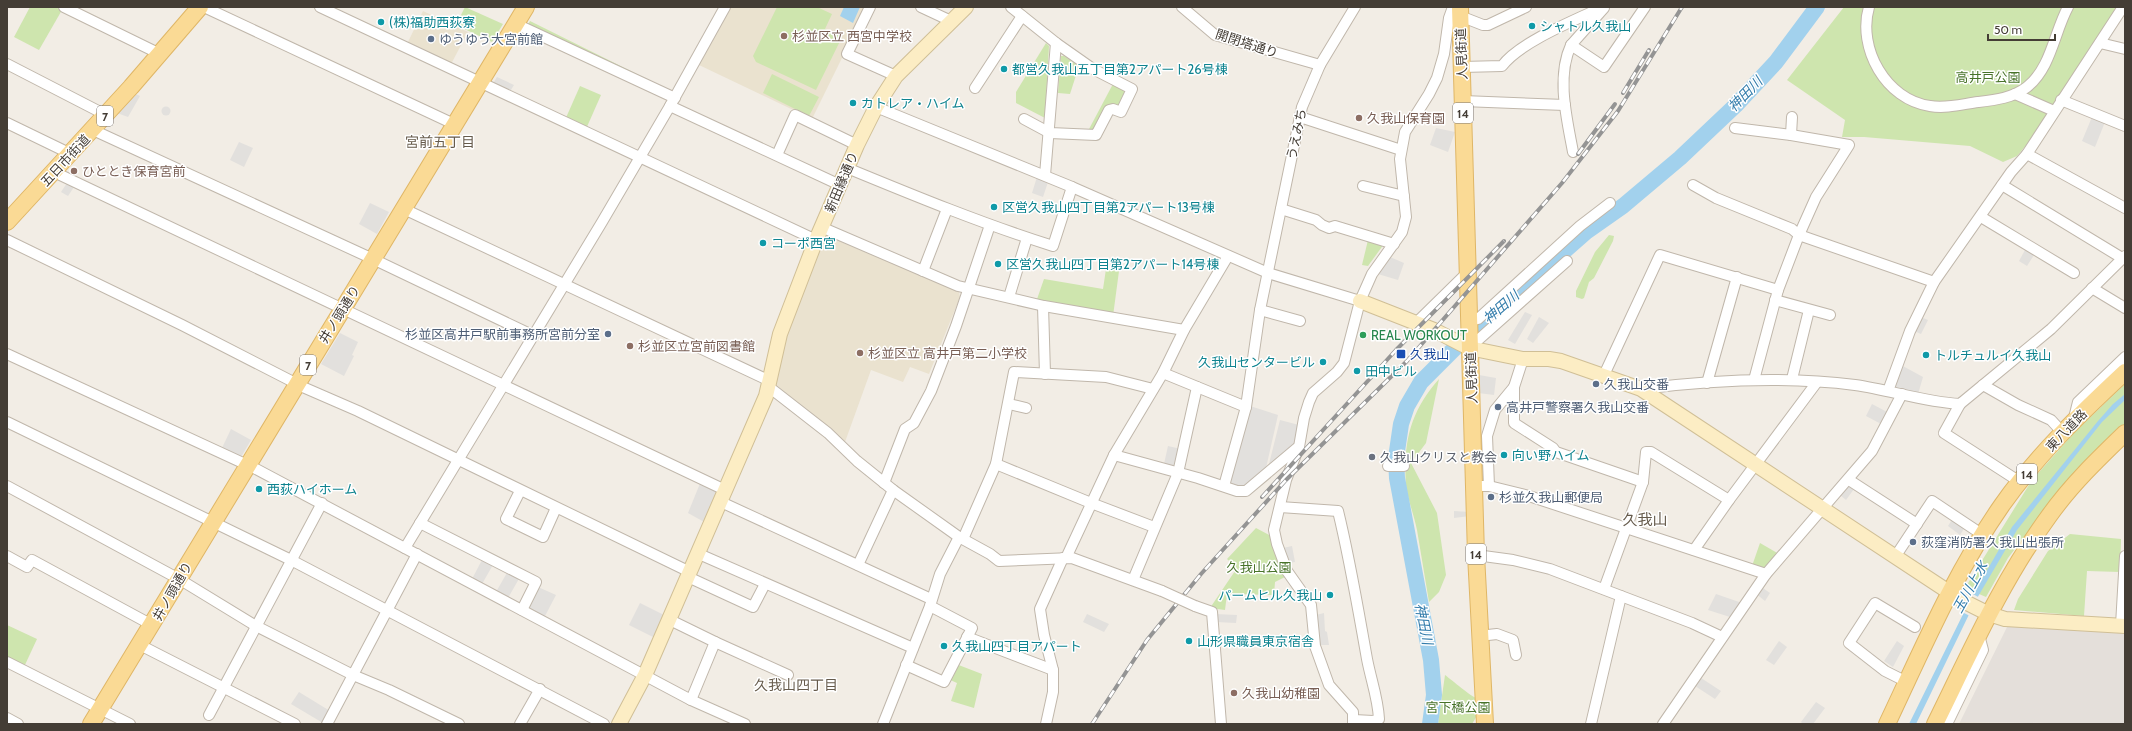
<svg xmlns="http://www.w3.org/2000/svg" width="2132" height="731" font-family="Cabin,'Noto Sans JP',sans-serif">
<rect width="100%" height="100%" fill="#f2ede5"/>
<polygon fill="#e5dfd3" points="1960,722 2011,723 1959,724"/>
<polygon fill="#e4dfda" points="2009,623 2096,631 2125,631 2125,724 1960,722"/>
<g fill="#eae2cf">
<polygon points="730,7 867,7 812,119 699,65"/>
<polygon points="423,11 468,32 450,66 407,44"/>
<polygon points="830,237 959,292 960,297 929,374 910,367 903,382 871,370 845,442 774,385 784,339 821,240"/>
</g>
<g fill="#cee5ae">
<polygon points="30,7 55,7 62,10 39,50 14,37"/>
<polygon points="465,7 503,24 492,42 456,25"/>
<polygon points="777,7 817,7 832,14 825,29 842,37 816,90 756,62 753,56"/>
<polygon points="1844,7 2120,7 2028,143 2017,156 2003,162 1970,146 1864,137 1842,137 1845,120 1787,80"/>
<polygon points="530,21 675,93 527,26"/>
<polygon points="1046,43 1049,46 1045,118 1016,103 1016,92"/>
<polygon points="1061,56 1064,56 1079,66 1070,94 1058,93"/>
<polygon points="772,74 819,97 809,116 763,93"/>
<path d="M1114 82 1126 89 1127 93C1120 107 1104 129 1088 131Z"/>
<polygon points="580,86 601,95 586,129 565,120"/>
<polygon points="1609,235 1614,236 1613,241 1594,278 1589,282 1584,298 1582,299 1576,297 1576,291 1595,252"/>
<polygon points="1368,240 1384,244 1368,266 1362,265"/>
<polygon points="1106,269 1119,271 1113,316 1036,302 1044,279 1103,289"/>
<path d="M1439 379 1426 443 1411 463 1437 513 1446 575 1439 592 1429 602C1425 578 1421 554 1417 530 1414 515 1408 500 1406 486 1403 442 1410 412 1439 379Z"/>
<polygon points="2125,384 2125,424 2069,478 2008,558 1986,597 1965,588 2032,480 2074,433"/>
<polygon points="1256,528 1273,537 1287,576 1275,582 1274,595 1227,594 1225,610 1210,608 1237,568 1227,559"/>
<polygon points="2070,534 2121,539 2120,572 2087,571 2084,616 2014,610 2018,599 2048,551"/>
<polygon points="1760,543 1779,554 1765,570 1752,566"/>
<polygon points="7,625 37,639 24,667 7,659"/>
<polygon points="956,664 982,674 974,708 951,701 957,683 948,679"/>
<path d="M1445 675C1452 680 1471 697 1477 698L1478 714 1472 724H1438Z"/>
</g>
<g fill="#e2e0dd">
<polygon points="497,77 514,85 509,93 492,85"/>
<polygon points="134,93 140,96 128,117 117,113"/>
<circle cx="166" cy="111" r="4.5"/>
<polygon points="2092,117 2105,122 2095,147 2082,141"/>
<polygon points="1436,128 1455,132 1448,152 1430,145"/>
<polygon points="239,142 253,148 244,167 230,160"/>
<polygon points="1037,177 1048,182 1043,197 1032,193"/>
<polygon points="67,183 74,187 68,196 61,192"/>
<polygon points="370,203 389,212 377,234 359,224"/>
<polygon points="2025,250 2034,255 2027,266 2019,261"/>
<polygon points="1390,257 1404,263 1398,280 1378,274"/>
<polygon points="1525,312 1532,315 1515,344 1508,340"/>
<polygon points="1539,317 1549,323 1533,343 1527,339"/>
<polygon points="1921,317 1928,320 1921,334 1914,331"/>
<polygon points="340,333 358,342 352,355 354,356 344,376 321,364"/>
<polygon points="1901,365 1923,377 1918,394 1891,389"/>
<polygon points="1479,375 1496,378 1494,395 1478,393"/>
<polygon points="1872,404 1889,413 1883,425 1866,416"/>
<polygon points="1250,406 1278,415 1266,468 1245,489 1231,485 1228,482"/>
<polygon points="1280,420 1299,425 1294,448 1268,468"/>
<polygon points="231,429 251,440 241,457 222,448"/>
<polygon points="1484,436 1486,484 1479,484 1478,437"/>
<polygon points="1168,446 1181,449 1176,468 1164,464"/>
<polygon points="701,481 721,491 706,523 688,513"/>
<polygon points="1848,486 1854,489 1846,500 1840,495"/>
<polygon points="1454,511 1470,512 1470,516 1454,518"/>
<polygon points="1953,518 1965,527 1960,535 1948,526"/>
<polygon points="1292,546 1295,562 1288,563 1283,548"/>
<polygon points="483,558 494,563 482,584 472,579"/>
<polygon points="508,571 520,577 508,598 496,592"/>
<polygon points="1760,586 1770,593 1765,601 1755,593"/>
<polygon points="538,587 556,595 545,616 527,608"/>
<polygon points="1716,594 1742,603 1730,617 1708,610"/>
<polygon points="640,603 668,617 657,639 629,625"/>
<polygon points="1324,613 1325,631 1327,632 1329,645 1319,645 1316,615"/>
<polygon points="1087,614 1109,624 1104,632 1083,622"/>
<polygon points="1215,614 1237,615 1236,623 1216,622"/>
<polygon points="1779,641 1787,647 1774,665 1766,660"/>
<polygon points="1897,641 1904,646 1893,667 1884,661"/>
<polygon points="1698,676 1721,691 1715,699 1692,684"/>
<polygon points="299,692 330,711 323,723 291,704"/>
<polygon points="1816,702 1825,708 1813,724 1803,724 1801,722"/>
</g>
<g fill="#a2d1ed">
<polygon points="844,7 860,7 853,23 840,16"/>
<polygon points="2125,394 2125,400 2102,422 2017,530 1976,600 1916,724 1909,724 1971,598 2012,527 2098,421 2113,404"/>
</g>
<polygon fill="#f2ede5" points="1971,593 1980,598 1970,616 1962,612"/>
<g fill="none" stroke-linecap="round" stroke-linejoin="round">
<polyline stroke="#a2d1ed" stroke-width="16" points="1430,724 1434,695 1431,660 1397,478 1396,458 1401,424 1407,406 1421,382 1463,340 1586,232 1623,206 1680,158 1736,105 1776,62 1817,7"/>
<defs>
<g id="street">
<polyline points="64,7 160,54"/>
<polyline points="204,7 456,125"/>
<polyline points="320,7 816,240"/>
<polyline points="870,7 847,54 896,76"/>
<polyline points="921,7 951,21"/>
<polyline points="1011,7 1056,43 1093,69 1132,89 1121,112 1113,109 1109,110 1096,135 1050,133 1024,119"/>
<polyline points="1182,7 1215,35 1320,65"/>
<path d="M1869 7C1857 48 1886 100 1930 106 1946 109 1963 104 1978 102 1995 100 2013 98 2027 87 2051 68 2054 33 2068 7"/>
<polyline points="1460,16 1483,25 1488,25 1526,7"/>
<polyline points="516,24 675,98"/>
<polyline points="2100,43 2125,49"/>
<polyline points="1571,45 1604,8"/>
<polyline points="7,64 106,115"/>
<path d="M1462 67 1502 66C1520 42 1575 20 1603 7"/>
<polyline points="975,88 1022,16"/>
<polyline points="2015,94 2054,111"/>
<polyline points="2061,100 2125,126"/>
<polyline points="1463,101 1565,105"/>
<polyline points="670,106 840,185"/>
<polyline points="876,107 1072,187 1268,273 1360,301"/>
<polyline points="1300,117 1401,150"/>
<polyline points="7,123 71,154"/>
<polyline points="93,130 373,259 532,335"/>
<polyline points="1791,135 1792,117"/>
<path d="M1573 152C1567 119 1556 77 1571 45L1604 67 1645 7"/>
<polyline points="2027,154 2125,208"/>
<polyline points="777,155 795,115 857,145"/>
<path d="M847 168C915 196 983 224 1053 246L1072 187"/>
<polyline points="54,172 725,490"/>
<polyline points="1045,175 1056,43"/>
<polyline points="1693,185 1716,198 1792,229 1799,235 1816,197 1849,145 1791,135 1735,128"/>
<polyline points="2002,185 2122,258"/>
<polyline points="1363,186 1404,196"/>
<polyline points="404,209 770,381"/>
<polyline points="1281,209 1316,220 1322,225 1329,228 1335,226 1394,244"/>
<polyline points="1981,217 2074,273"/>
<polyline points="821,227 958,286 1044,306 1184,330"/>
<polyline points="7,240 182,325 305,388 358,411 690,572"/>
<polyline points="923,271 947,209"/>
<polyline points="2092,288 2125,308"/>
<polyline points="1009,297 1027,238"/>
<polyline points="1775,300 1830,315"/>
<polyline points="1043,306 1045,374"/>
<polyline points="1260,310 1300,321"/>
<polyline points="1470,321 1478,319 1580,226 1610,203"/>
<polyline points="1416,323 1468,272"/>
<polyline points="1469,348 1567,261"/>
<polyline points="7,354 256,469 691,700 745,724"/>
<polyline points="1523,359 1514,387 1514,423 1553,448 1556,452 1643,482"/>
<polyline points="1163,373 1246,407"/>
<polyline points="1604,375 1660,255 1778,290"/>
<polyline points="1792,379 1809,310"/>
<polyline points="1754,380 1778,290 1799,235 1934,282"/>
<polyline points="1707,383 1737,277"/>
<polyline points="1983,385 2018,405 2051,420 2063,433"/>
<polyline points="769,387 828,433 857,461 893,490 959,537 990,554 999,561 1072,558 1162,591"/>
<path d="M1641 389C1712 380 1784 376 1855 385 1890 390 1924 402 1960 404L2051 329 2125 256"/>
<polyline points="1888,391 1910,331 1934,282 2011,172 2027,154 2123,7"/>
<polyline points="1009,404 1026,408"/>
<polyline points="1960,404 1944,433 2020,482"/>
<polyline points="7,422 291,560 604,724"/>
<polyline points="2073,422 2078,402 2125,357"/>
<polyline points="1114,455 1198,478 1237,491 1246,491 1297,448"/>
<polyline points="996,464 1091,503 1154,527"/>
<polyline points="1388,466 1404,466"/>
<polyline points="1849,480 1917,524"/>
<polyline points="884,483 905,429 914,423 931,391 956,326 990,225"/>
<polyline points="7,486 179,579 256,626 353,675 389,690 459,724"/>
<polyline points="1224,486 1246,407 1260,310 1302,107 1320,65 1355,7"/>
<polyline points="1475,486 1489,486 1529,496 1766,574"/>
<polyline points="1489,486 1487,436 1495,410 1514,387"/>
<polyline points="520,491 506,519 543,537 556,508"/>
<polyline points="721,502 931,599"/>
<path d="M1280 507 1338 511C1350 560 1358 609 1367 659 1371 680 1378 698 1379 719L1373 721 1354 720"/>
<polyline points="420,523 536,582 522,610"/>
<polyline points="963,539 996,464 1014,372 1106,377 1153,389"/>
<polyline points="405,548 602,222 670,106 725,7"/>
<polyline points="1694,550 1729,500 1817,382"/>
<polyline points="699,554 913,648"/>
<polyline points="1476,555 1513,560 1550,569 1692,623 1722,637"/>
<polyline points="7,556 27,567 32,560 152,625"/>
<polyline points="1895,557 1932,501 1983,535"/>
<polyline points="1066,558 1114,455 1163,373 1184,330 1228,256"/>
<polyline points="858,565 893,490"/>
<polyline points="688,577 753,607 765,584"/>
<polyline points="1133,580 1178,473 1197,387"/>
<polyline points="1604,589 1643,482 1646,452 1651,452 1729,500"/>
<polyline points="1195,606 1212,612 1221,724"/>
<polyline points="670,620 715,642 691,700"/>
<polyline points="2121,625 2125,556"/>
<polyline points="1479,636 1497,634 1513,640 1516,655"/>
<polyline points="967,637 1053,670"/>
<polyline points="715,642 788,675"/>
<polyline points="140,645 295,724"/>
<polyline points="7,662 130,724"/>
<polyline points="906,665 944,682 972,628 930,606"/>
<polyline points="1907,682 1885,671 1849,643 1875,603 1915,627"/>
<polyline points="209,715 322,503"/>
<polyline points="7,718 18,724"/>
<polyline points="327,724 417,554"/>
<polyline points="520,724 540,689"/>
<polyline points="883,724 930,606 940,574 959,537"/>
<polyline points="1046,724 1053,692 1053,670 1044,635 1040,609 1063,558"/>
<polyline points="1353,724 1353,712 1329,685 1315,646 1311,605 1287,571 1277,544 1274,530 1286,480 1299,447 1304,418 1309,402 1313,393 1337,372 1344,363 1360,301 1372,274 1402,232 1406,217 1400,159 1405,132 1429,94 1437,78 1444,54 1449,18 1453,7"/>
<polyline points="1591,724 1621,596"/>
<polyline points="1663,724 1766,574 1872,451 1902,394"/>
<polyline points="1947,724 1983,650 1979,635"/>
</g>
<g id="secondary">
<polyline points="1360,301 1434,330 1469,348 1523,359 1549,359 1561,361 1641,389 1961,600 1989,614 2005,619 2125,626"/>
<polyline points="619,724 645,675 766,396 780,334 816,240 857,145 876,107 896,76 966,7"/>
</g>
<g id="primary">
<polyline points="1460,7 1476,555 1485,724"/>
<polyline points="7,222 131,87 200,7"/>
<polyline points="91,724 526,7"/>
<path d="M1887 724C1922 650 1955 572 2002 505 2037 455 2081 413 2125 372"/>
<path d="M1935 724C1970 653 2002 580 2049 516 2071 485 2098 459 2125 433"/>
</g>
</defs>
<use href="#street" stroke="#c0b7ab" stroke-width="12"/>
<use href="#secondary" stroke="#d0bf96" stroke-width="16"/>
<use href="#primary" stroke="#dfb666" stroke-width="18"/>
<use href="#street" stroke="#fff" stroke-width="10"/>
<use href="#secondary" stroke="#fcedc4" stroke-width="14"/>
<use href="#primary" stroke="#fada95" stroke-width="16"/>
<defs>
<g id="rail">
<polyline points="1623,93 1649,50"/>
<polyline points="1578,154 1615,104"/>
<polyline points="1262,497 1396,350 1504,241"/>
<polyline points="1092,724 1147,640 1201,574 1286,480 1407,361 1562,183 1618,111 1682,7"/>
</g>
</defs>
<use href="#rail" stroke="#949494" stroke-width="4"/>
<use href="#rail" stroke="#fff" stroke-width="2.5" stroke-dasharray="8" stroke-linecap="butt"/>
<defs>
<polyline id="street-bridge" points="1162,591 1195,606"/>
</defs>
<use href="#street-bridge" stroke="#c0b7ab" stroke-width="12" stroke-linecap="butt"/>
<use href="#street-bridge" stroke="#fff" stroke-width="10"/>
</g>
<g fill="#0f9aa8" stroke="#fff" stroke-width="1.5">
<circle cx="381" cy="22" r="4"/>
<circle cx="1532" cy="26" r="4"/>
<circle cx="1004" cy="69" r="4"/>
<circle cx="853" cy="103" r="4"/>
<circle cx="994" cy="207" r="4"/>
<circle cx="763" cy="243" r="4"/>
<circle cx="998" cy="264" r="4"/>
<circle cx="1926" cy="355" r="4"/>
<circle cx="1323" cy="362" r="4"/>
<circle cx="1357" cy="371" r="4"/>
<circle cx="1504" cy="455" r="4"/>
<circle cx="259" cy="489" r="4"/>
<circle cx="1330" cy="595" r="4"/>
<circle cx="1189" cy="641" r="4"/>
<circle cx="944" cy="646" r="4"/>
</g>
<g fill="#8d6e63" stroke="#fff" stroke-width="1.5">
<circle cx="784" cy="36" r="4"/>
<circle cx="1359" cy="118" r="4"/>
<circle cx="74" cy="171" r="4"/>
<circle cx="630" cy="346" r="4"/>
<circle cx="860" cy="353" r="4"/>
<circle cx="1234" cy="693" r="4"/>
</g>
<g fill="#5c6f8a" stroke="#fff" stroke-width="1.5">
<circle cx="431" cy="39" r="4"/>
<circle cx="608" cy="334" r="4"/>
<circle cx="1596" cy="384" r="4"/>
<circle cx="1498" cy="407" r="4"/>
<circle cx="1491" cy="497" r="4"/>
<circle cx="1913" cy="542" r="4"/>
</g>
<circle fill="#2e9e5b" stroke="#fff" stroke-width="1.5" cx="1363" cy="335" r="4"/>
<rect fill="#1a4fb4" stroke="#fff" stroke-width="1.5" x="1396" y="349" width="10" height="10" rx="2"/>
<circle fill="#6b7280" stroke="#fff" stroke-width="1.5" cx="1372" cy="457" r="4"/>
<g text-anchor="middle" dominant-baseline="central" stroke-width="3" stroke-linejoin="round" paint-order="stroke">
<g fill="#fff" stroke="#7c7772" stroke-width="1">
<rect x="1453" y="103" width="20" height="20" rx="3"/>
<rect x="97" y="106" width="16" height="20" rx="3"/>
<rect x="300" y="355" width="16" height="20" rx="3"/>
<rect x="2017" y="464" width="20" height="20" rx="3"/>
<rect x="1466" y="544" width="20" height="20" rx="3"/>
</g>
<g font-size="12" font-weight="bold" fill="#443d35">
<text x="1463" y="113">14</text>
<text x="105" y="116">7</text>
<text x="308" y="365">7</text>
<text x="2027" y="474">14</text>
<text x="1476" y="554">14</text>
</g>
<g font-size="13" fill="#0d838f" stroke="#fff" text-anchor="start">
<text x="389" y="22">(株)福助西荻寮</text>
<text x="1540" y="26">シャトル久我山</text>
<text x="1012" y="69">都営久我山五丁目第2アパート26号棟</text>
<text x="861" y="103">カトレア・ハイム</text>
<text x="1002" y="207">区営久我山四丁目第2アパート13号棟</text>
<text x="771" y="243">コーポ西宮</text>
<text x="1006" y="264">区営久我山四丁目第2アパート14号棟</text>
<text x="1934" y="355">トルチュルイ久我山</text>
<text x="1315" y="362" text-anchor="end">久我山センタービル</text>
<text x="1365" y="371">田中ビル</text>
<text x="1512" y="455">向い野ハイム</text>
<text x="267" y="489">西荻ハイホーム</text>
<text x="1322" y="595" text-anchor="end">パームヒル久我山</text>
<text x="1197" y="641">山形県職員東京宿舎</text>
<text x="952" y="646">久我山四丁目アパート</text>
</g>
<g font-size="13" fill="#785e54" stroke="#fff" text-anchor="start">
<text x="792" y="36">杉並区立 西宮中学校</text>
<text x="1367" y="118">久我山保育園</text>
<text x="82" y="171">ひととき保育宮前</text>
<text x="638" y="346">杉並区立宮前図書館</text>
<text x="868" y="353">杉並区立 高井戸第二小学校</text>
<text x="1242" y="693">久我山幼稚園</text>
</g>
<g font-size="13" fill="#4e5e75" stroke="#fff" text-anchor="start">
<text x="439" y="39">ゆうゆう大宮前館</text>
<text x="600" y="334" text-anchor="end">杉並区高井戸駅前事務所宮前分室</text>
<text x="1604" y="384">久我山交番</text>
<text x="1506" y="407">高井戸警察署久我山交番</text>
<text x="1499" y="497">杉並久我山郵便局</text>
<text x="1921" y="542">荻窪消防署久我山出張所</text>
</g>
<g font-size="13" fill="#443d35" stroke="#fff">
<text transform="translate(1247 43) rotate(18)">開閉塔通り</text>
<text transform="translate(1461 54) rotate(-92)">人見街道</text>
<text transform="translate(1296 134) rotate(-78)">うえみち</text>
<text transform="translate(65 160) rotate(-47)">五日市街道</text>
<text transform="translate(841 182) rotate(-67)">新田縁通り</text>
<text transform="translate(339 314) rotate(-58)">井ノ頭通り</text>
<text transform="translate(1471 378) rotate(-92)">人見街道</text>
<text transform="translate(2066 430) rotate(-46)">東八道路</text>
<text transform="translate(172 591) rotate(-60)">井ノ頭通り</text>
</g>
<g font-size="13" fill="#48732a" stroke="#fff">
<text x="1988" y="77">高井戸公園</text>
<text x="1259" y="567">久我山公園</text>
<text x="1458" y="707">宮下橋公園</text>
</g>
<g font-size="13" fill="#27864d" stroke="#fff" text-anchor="start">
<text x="1371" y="335">REAL WORKOUT</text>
</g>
<g font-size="13" fill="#164399" stroke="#fff" text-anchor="start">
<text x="1410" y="354">久我山</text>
</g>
<g font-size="13" fill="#5b616d" stroke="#fff" text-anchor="start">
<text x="1380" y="457">久我山クリスと教会</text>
</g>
<g font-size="14" font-style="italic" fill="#327cab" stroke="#fff">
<text transform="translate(1745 94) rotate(-46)">神田川</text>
<text transform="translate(1501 307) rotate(-41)">神田川</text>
<text transform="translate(1970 587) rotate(-61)">玉川上水</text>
<text transform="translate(1424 624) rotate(79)">神田川</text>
</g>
<g font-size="14" fill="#665b4c" stroke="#fff">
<text x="440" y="142">宮前五丁目</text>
<text x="796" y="685">久我山四丁目</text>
</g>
<g font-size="15" fill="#665b4c" stroke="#fff">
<text x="1645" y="520">久我山</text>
</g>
</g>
<rect width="2132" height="731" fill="none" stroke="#443d35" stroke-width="16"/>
<path d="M1988 34v6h67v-6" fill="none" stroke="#443d35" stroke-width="2"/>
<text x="1994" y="34" font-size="12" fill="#443d35" stroke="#ffffff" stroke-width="3" paint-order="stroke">50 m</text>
</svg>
